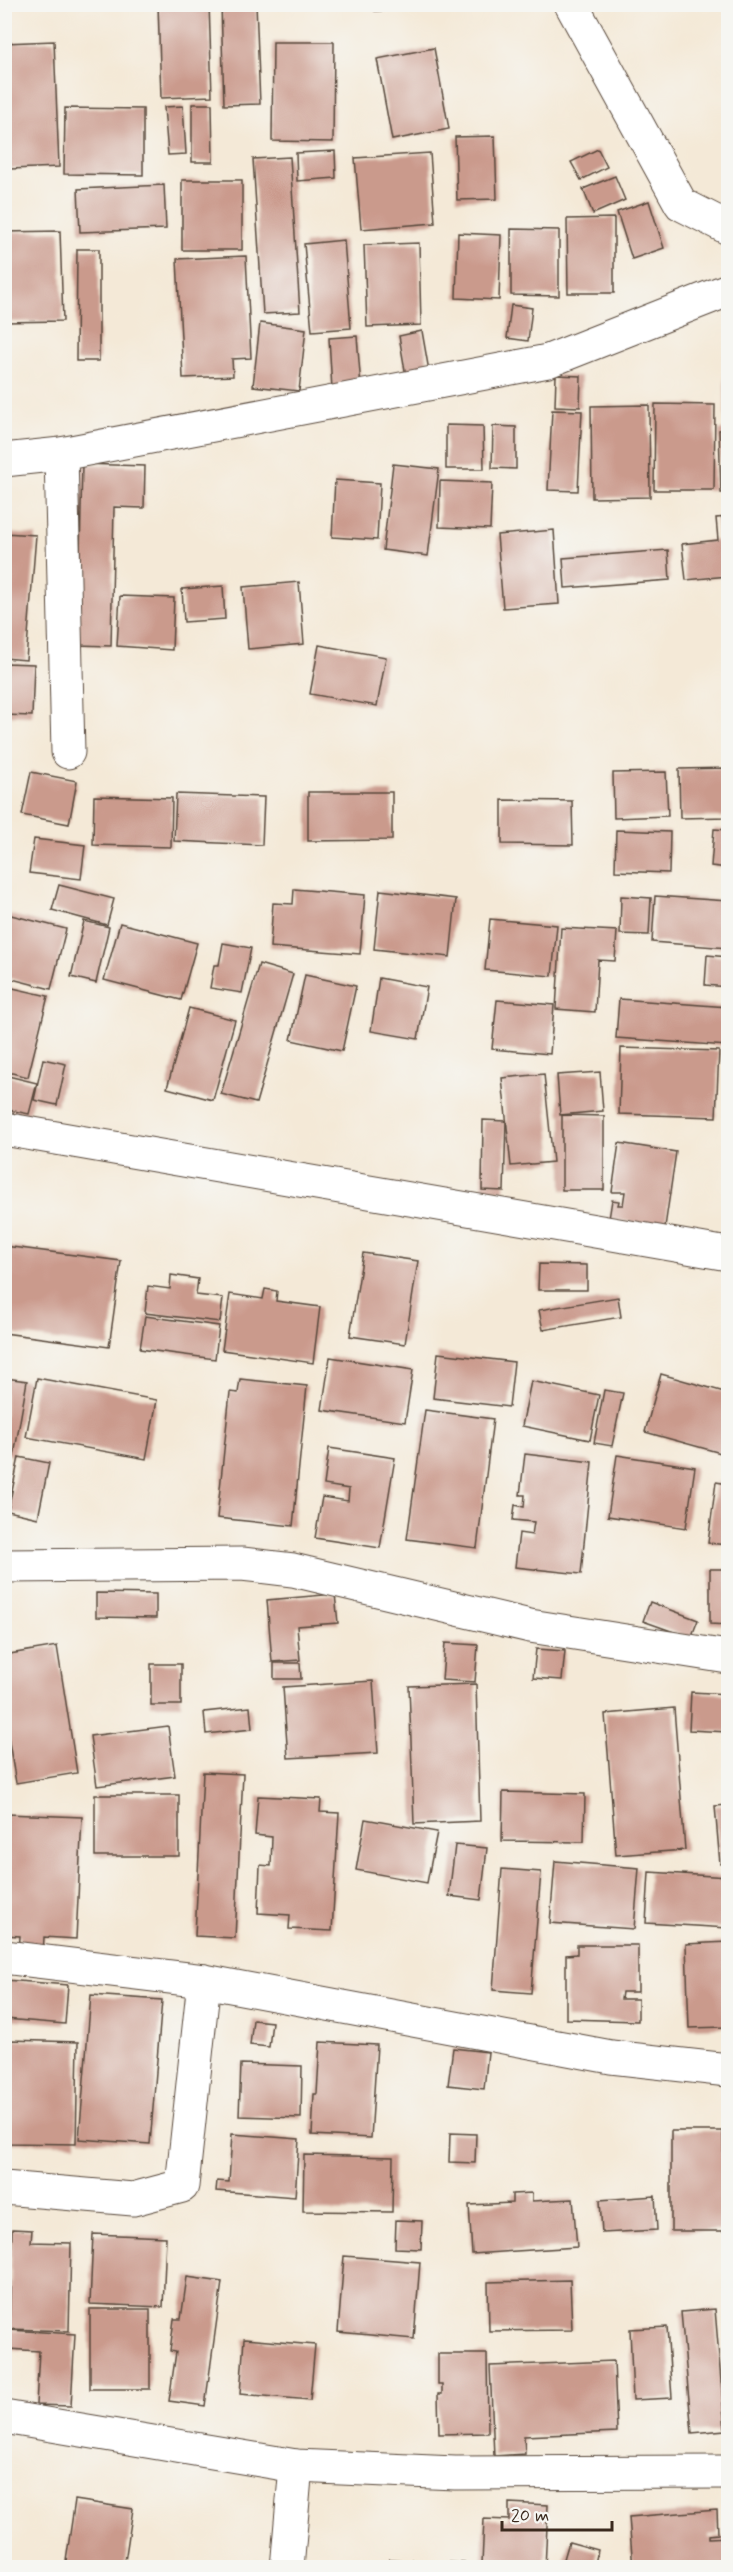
<svg xmlns="http://www.w3.org/2000/svg" width="733" height="2572" font-family="Mynerve,sans-serif">
<rect width="100%" height="100%" fill="#f6f6f2"/>
<filter id="ink" filterUnits="userSpaceOnUse"><feTurbulence type="fractalNoise" baseFrequency=".0167" numOctaves="2"/><feDisplacementMap in="SourceGraphic" scale="12" xChannelSelector="R" yChannelSelector="G"/><feConvolveMatrix kernelMatrix="1 2 1 2 8 2 1 2 1" color-interpolation-filters="sRGB"/></filter>
<filter id="wash" filterUnits="userSpaceOnUse"><feTurbulence type="fractalNoise" baseFrequency=".008" numOctaves="4" result="noise"/><feDisplacementMap in="SourceGraphic" scale="24" xChannelSelector="R" yChannelSelector="G"/><feGaussianBlur stdDeviation="1.35" result="paint"/><feColorMatrix in="noise" values="0 0 0 0 0 0 0 0 0 0 0 0 0 0 0 0 0 1.4 0 .05"/><feComposite in="paint" operator="in"/></filter>
<g filter="url(#wash)">
<rect width="100%" height="100%" fill="#f4e9d7"/>
<g id="blocks">
<g fill="#ca9a8c">
<polygon points="158,4 209,4 212,96 161,98"/>
<polygon points="221,4 256,4 260,104 224,105"/>
<polygon points="375,4 418,4 418,9 375,11"/>
<polygon points="54,41 59,167 10,169 5,43"/>
<polygon points="273,42 334,42 333,142 272,141"/>
<polygon points="434,48 449,129 392,140 377,59"/>
<polygon points="192,104 212,104 213,162 192,162"/>
<polygon points="183,106 186,154 168,155 164,107"/>
<polygon points="65,108 143,109 143,175 64,174"/>
<polygon points="495,136 497,199 457,200 455,137"/>
<polygon points="598,149 607,167 581,180 571,162"/>
<polygon points="335,151 336,178 297,181 296,153"/>
<polygon points="430,153 435,223 361,229 355,158"/>
<polygon points="290,157 300,312 263,314 253,159"/>
<polygon points="615,176 625,200 593,214 583,189"/>
<rect x="182" y="180" width="60" height="70"/>
<polygon points="164,185 166,229 80,232 78,189"/>
<polygon points="649,201 664,248 632,259 617,212"/>
<polygon points="614,218 614,293 568,293 567,219"/>
<polygon points="511,229 559,230 559,296 511,295"/>
<polygon points="60,231 63,321 4,322 4,232"/>
<polygon points="458,233 501,235 499,300 456,298"/>
<polygon points="344,240 351,328 312,331 304,244"/>
<polygon points="419,243 421,325 367,327 364,245"/>
<polygon points="77,249 99,249 99,361 76,361"/>
<polygon points="246,256 251,358 232,359 233,376 183,378 177,259"/>
<polygon points="511,305 532,308 528,341 507,338"/>
<polygon points="260,323 306,329 299,391 253,386"/>
<polygon points="422,331 429,371 406,376 399,336"/>
<polygon points="357,336 361,387 332,389 329,338"/>
<polygon points="724,355 728,355 728,423 725,423"/>
<polygon points="556,375 581,376 580,407 555,406"/>
<polygon points="655,404 715,405 714,490 654,490"/>
<polygon points="649,405 650,497 592,498 591,406"/>
<polygon points="552,410 582,411 578,491 548,490"/>
<polygon points="446,425 483,426 484,469 446,469"/>
<polygon points="493,426 516,427 516,469 492,468"/>
<polygon points="728,429 728,493 721,493 719,430"/>
<polygon points="82,464 145,466 144,508 114,507 111,646 78,645"/>
<polygon points="393,464 439,469 428,556 383,550"/>
<polygon points="335,480 380,483 377,540 332,537"/>
<polygon points="440,481 492,483 490,529 439,527"/>
<polygon points="728,517 728,576 686,580 682,544 718,540 716,518"/>
<polygon points="554,530 559,604 503,608 497,535"/>
<polygon points="4,533 36,535 26,660 4,658"/>
<polygon points="668,550 670,580 565,588 563,558"/>
<polygon points="299,582 304,644 248,649 243,587"/>
<polygon points="223,586 225,619 184,622 182,589"/>
<polygon points="120,596 174,598 172,650 117,646"/>
<polygon points="319,645 386,657 377,706 310,694"/>
<polygon points="4,663 34,664 32,716 4,715"/>
<polygon points="728,768 728,817 680,818 679,769"/>
<polygon points="31,772 77,781 69,824 22,815"/>
<polygon points="666,772 668,816 614,818 613,773"/>
<polygon points="308,792 392,792 392,840 308,841"/>
<polygon points="176,794 264,797 262,845 174,841"/>
<polygon points="94,796 172,798 171,847 93,845"/>
<polygon points="502,800 572,801 573,845 502,844"/>
<polygon points="714,829 728,830 728,868 711,866"/>
<polygon points="616,830 670,832 669,873 615,871"/>
<polygon points="34,839 85,845 81,879 29,873"/>
<polygon points="59,885 114,899 107,925 52,910"/>
<polygon points="294,889 365,895 360,954 270,947 273,903 293,904"/>
<polygon points="380,890 456,899 450,957 374,949"/>
<polygon points="621,896 651,898 649,935 620,934"/>
<polygon points="655,896 728,901 728,948 652,942"/>
<polygon points="7,914 66,929 51,989 4,977 4,926"/>
<polygon points="490,919 557,925 552,976 485,970"/>
<polygon points="84,921 109,927 96,983 71,977"/>
<polygon points="120,923 197,943 181,1000 104,980"/>
<polygon points="561,928 617,931 615,961 598,960 595,1012 556,1009"/>
<polygon points="223,943 251,948 242,993 210,988 214,965 219,965"/>
<polygon points="707,955 728,957 728,987 705,985"/>
<polygon points="259,964 293,974 256,1103 221,1094"/>
<polygon points="305,975 356,986 342,1051 291,1040"/>
<polygon points="379,978 427,987 418,1039 371,1031"/>
<polygon points="4,986 48,996 28,1077 4,1071"/>
<polygon points="619,999 728,1007 728,1046 616,1038"/>
<polygon points="497,1000 554,1005 550,1054 492,1049"/>
<polygon points="189,1008 235,1020 213,1100 167,1088"/>
<polygon points="621,1048 719,1051 716,1117 619,1114"/>
<polygon points="43,1059 66,1064 57,1105 34,1100"/>
<polygon points="600,1072 603,1111 560,1115 557,1075"/>
<polygon points="544,1074 553,1162 511,1166 502,1078"/>
<polygon points="4,1075 37,1083 29,1114 4,1109"/>
<polygon points="562,1115 604,1116 604,1190 562,1190"/>
<polygon points="483,1120 506,1121 504,1191 482,1190"/>
<polygon points="619,1143 676,1152 665,1227 609,1219 612,1200 619,1201 618,1205 623,1205 625,1192 612,1192"/>
<polygon points="4,1246 121,1261 109,1347 4,1333"/>
<polygon points="363,1253 418,1261 405,1344 350,1336"/>
<polygon points="539,1264 587,1265 587,1290 538,1290"/>
<polygon points="171,1275 198,1279 196,1295 223,1298 220,1322 145,1313 148,1286 170,1289"/>
<polygon points="265,1289 277,1291 276,1301 320,1307 313,1363 222,1350 230,1294 263,1299"/>
<polygon points="618,1297 621,1317 543,1330 539,1310"/>
<polygon points="145,1316 219,1326 215,1359 140,1349"/>
<polygon points="438,1353 514,1362 509,1407 433,1398"/>
<polygon points="330,1357 413,1370 405,1422 322,1410"/>
<polygon points="661,1374 728,1393 728,1455 645,1432"/>
<polygon points="5,1378 27,1381 14,1456 5,1454"/>
<polygon points="37,1378 157,1400 146,1459 26,1437"/>
<polygon points="240,1379 307,1386 293,1526 217,1518 230,1392 238,1393"/>
<polygon points="531,1381 599,1395 590,1440 522,1426"/>
<polygon points="604,1390 623,1393 612,1446 594,1443"/>
<polygon points="425,1410 493,1419 477,1548 407,1539"/>
<polygon points="329,1448 395,1458 380,1548 315,1538 322,1497 348,1501 349,1489 324,1485"/>
<polygon points="525,1454 592,1462 581,1574 515,1567 519,1533 532,1535 534,1522 513,1520 515,1505 524,1507 525,1495 520,1495"/>
<polygon points="617,1455 695,1467 686,1528 608,1516"/>
<polygon points="19,1457 49,1463 38,1518 8,1511"/>
<polygon points="716,1482 728,1484 728,1545 708,1543"/>
<polygon points="710,1569 728,1569 728,1625 710,1624"/>
<polygon points="96,1593 156,1594 156,1618 96,1617"/>
<polygon points="335,1594 338,1623 297,1626 300,1660 272,1662 267,1600"/>
<polygon points="650,1602 698,1620 691,1638 643,1621"/>
<polygon points="445,1643 478,1645 475,1682 442,1680"/>
<polygon points="57,1646 77,1773 16,1783 4,1713 4,1655"/>
<polygon points="536,1649 565,1651 562,1680 533,1678"/>
<polygon points="274,1663 300,1663 301,1679 274,1679"/>
<rect x="151" y="1664" width="30" height="41"/>
<polygon points="373,1681 378,1753 288,1758 283,1687"/>
<polygon points="476,1684 480,1821 414,1824 409,1686"/>
<polygon points="691,1692 728,1694 728,1732 689,1730"/>
<polygon points="250,1707 252,1729 206,1734 204,1712"/>
<polygon points="674,1708 685,1850 616,1855 605,1714"/>
<polygon points="168,1726 175,1776 97,1786 90,1736"/>
<polygon points="203,1772 243,1774 235,1938 195,1936"/>
<polygon points="503,1792 585,1794 584,1842 502,1841"/>
<rect x="95" y="1795" width="84" height="61"/>
<polygon points="258,1796 321,1799 320,1812 339,1813 332,1931 289,1929 290,1915 258,1913 260,1865 271,1866 272,1837 255,1835"/>
<polygon points="728,1805 728,1864 720,1864 715,1806"/>
<polygon points="6,1814 82,1817 76,1939 44,1937 43,1955 19,1954 20,1936 4,1935"/>
<polygon points="365,1819 437,1832 427,1883 356,1870"/>
<polygon points="455,1845 487,1848 481,1900 449,1896"/>
<polygon points="555,1861 639,1868 634,1929 550,1923"/>
<polygon points="502,1869 541,1872 531,1993 493,1990"/>
<polygon points="649,1872 728,1877 728,1928 646,1923"/>
<polygon points="728,1942 728,1999 725,1999 726,2027 689,2028 686,1944"/>
<polygon points="577,1945 638,1945 638,1992 622,1992 621,1999 638,1999 638,2021 566,2019 566,1955 577,1954"/>
<polygon points="5,1980 68,1985 65,2024 5,2019"/>
<polygon points="91,1995 162,2000 150,2144 79,2139"/>
<polygon points="253,2020 272,2022 269,2047 250,2045"/>
<polygon points="9,2040 78,2042 76,2144 7,2143"/>
<polygon points="320,2042 377,2045 371,2138 312,2135 314,2094 317,2094"/>
<polygon points="453,2048 488,2052 484,2089 448,2085"/>
<polygon points="241,2064 302,2066 301,2118 239,2116"/>
<polygon points="671,2131 723,2131 725,2231 671,2231"/>
<polygon points="450,2133 476,2134 475,2163 449,2162"/>
<polygon points="232,2134 299,2139 295,2197 216,2191 217,2181 229,2182"/>
<polygon points="304,2155 393,2157 392,2212 303,2211"/>
<polygon points="532,2193 532,2201 573,2199 577,2247 472,2254 469,2205 512,2203 512,2194"/>
<polygon points="655,2196 657,2230 602,2233 600,2200"/>
<polygon points="396,2220 422,2221 421,2249 395,2248"/>
<polygon points="12,2229 32,2230 31,2242 71,2243 69,2331 9,2329"/>
<polygon points="93,2234 166,2237 163,2307 90,2304"/>
<polygon points="344,2256 420,2262 414,2339 338,2332"/>
<polygon points="187,2277 222,2282 205,2406 169,2401 176,2352 170,2351 174,2319 181,2319"/>
<polygon points="570,2280 572,2330 489,2331 488,2282"/>
<rect x="90" y="2309" width="60" height="80"/>
<polygon points="715,2309 725,2430 692,2433 681,2312"/>
<polygon points="667,2327 672,2398 633,2400 630,2329"/>
<polygon points="9,2330 75,2334 71,2406 36,2405 39,2351 8,2349"/>
<polygon points="244,2339 315,2345 310,2400 240,2394"/>
<polygon points="4,2354 9,2354 8,2378 4,2378"/>
<polygon points="438,2354 487,2354 488,2433 439,2434 438,2394 442,2394 442,2384 438,2384"/>
<polygon points="614,2361 617,2432 524,2436 525,2454 494,2456 490,2366"/>
<polygon points="75,2500 133,2509 124,2568 65,2568"/>
<polygon points="509,2503 548,2505 545,2568 390,2568 390,2559 482,2564 484,2519 509,2520"/>
<polygon points="717,2510 718,2534 709,2535 709,2538 728,2537 728,2568 633,2568 629,2517"/>
<polygon points="569,2542 598,2550 594,2568 564,2559"/>
</g>
</g>
</g>
<g filter="url(#ink)">
<use href="#blocks" fill-opacity="0" stroke="#57473a" stroke-width="1.5"/>
<g fill="none" stroke-linecap="round" stroke-linejoin="round">
<defs>
<g id="minor">
<polyline points="571,4 681,204 728,228"/>
<polyline points="61,454 68,752"/>
<polyline points="4,460 61,454 548,361 728,290"/>
<polyline points="4,1129 728,1254"/>
<polyline points="4,1566 242,1564 293,1570 530,1626 728,1657"/>
<polyline points="4,1957 204,1981 611,2057 728,2070"/>
<polyline points="4,2188 133,2199 182,2186 204,1981"/>
<polyline points="4,2417 296,2466 455,2473 728,2472"/>
<polyline points="287,2568 296,2466"/>
</g>
</defs>
<use href="#minor" stroke="#57473a" stroke-width="35"/>
<use href="#minor" stroke="#fff" stroke-width="33"/>
</g>
</g>
<rect width="733" height="2572" fill="none" stroke="#f6f6f2" stroke-width="24"/>
<path d="M502 2521v9h110v-9" fill="none" stroke="#3b2a1e" stroke-width="3"/>
<text x="511" y="2521" font-size="18" fill="#3b2a1e" stroke="#f6f6f2" stroke-width="4.5" paint-order="stroke">20 m</text>
</svg>
